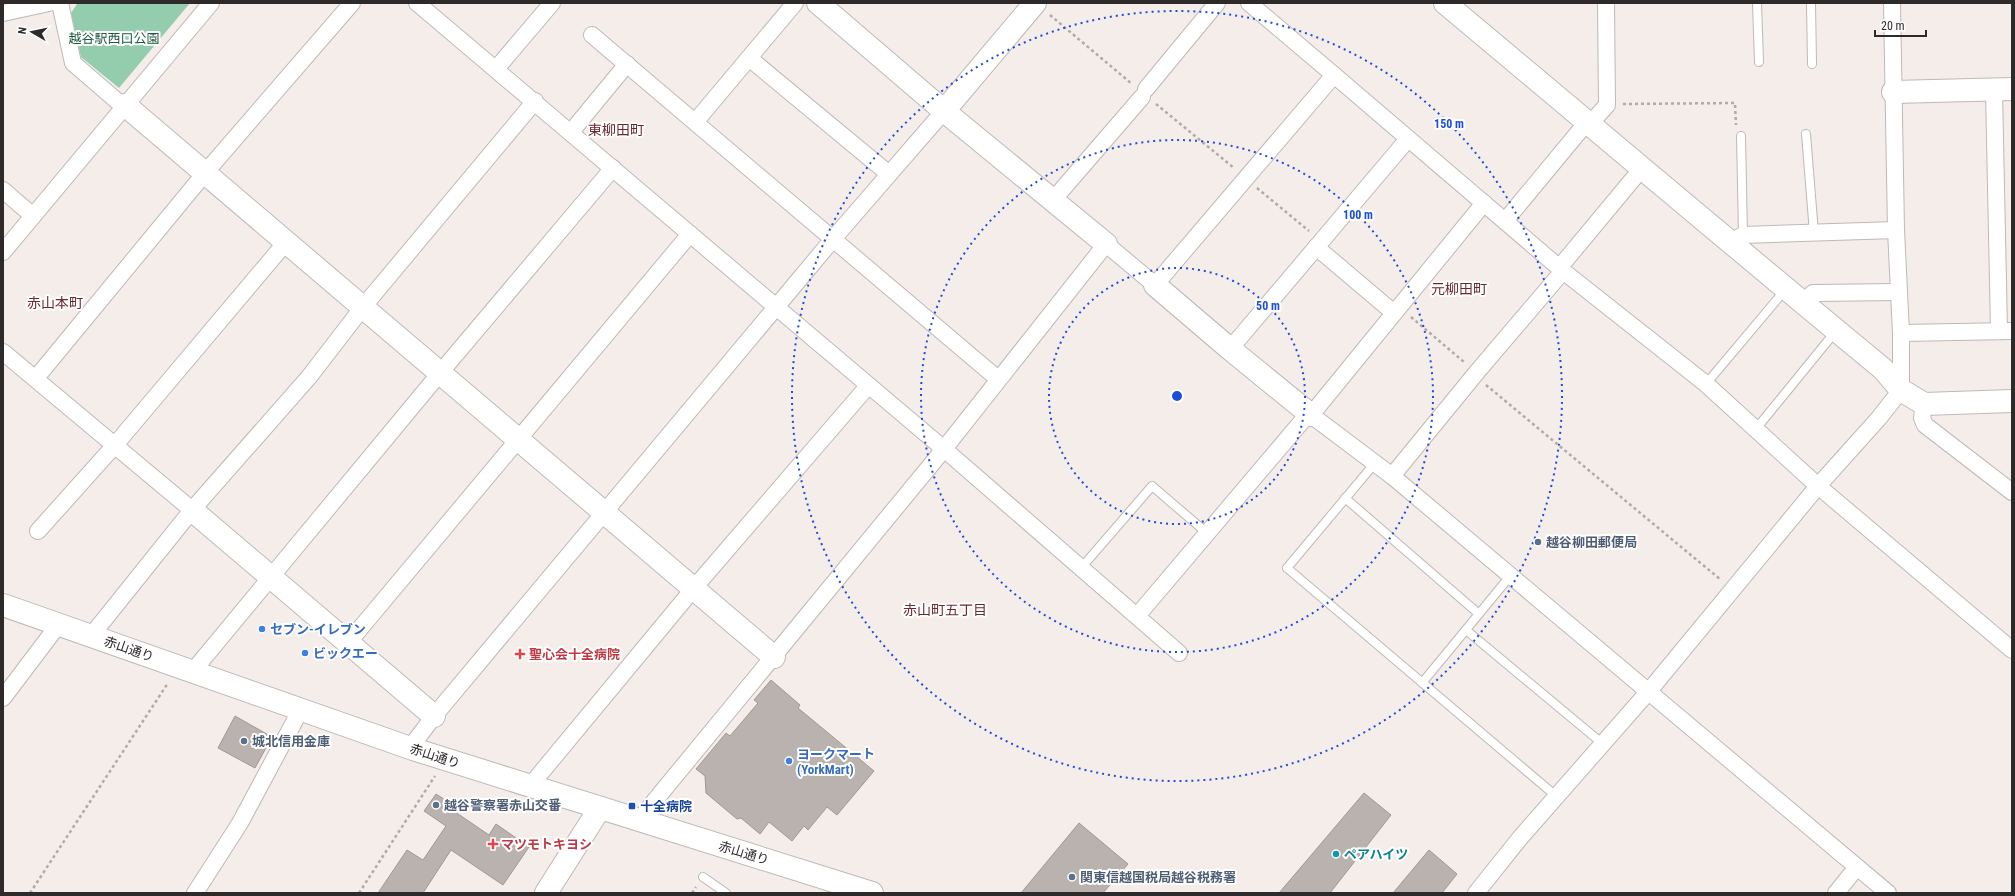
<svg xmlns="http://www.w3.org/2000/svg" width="2015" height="896" font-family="'Roboto Condensed','Noto Sans JP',sans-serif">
<rect width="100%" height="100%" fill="#f5edea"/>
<polygon fill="#93cdae" points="83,3 190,3 119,88 81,57 71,13 77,4"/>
<g fill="#bab2af" stroke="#a09895">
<polygon points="771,680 800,705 798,708 874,771 837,815 827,807 808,830 804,826 792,841 769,822 760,834 741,818 737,819 706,793 705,776 696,769 726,733 730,736 758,703 754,700"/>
<polygon points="235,716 272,737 255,768 218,748"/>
<polygon points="1364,793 1391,815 1330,893 1279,893"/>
<polygon points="436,794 447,801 445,805 489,835 496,824 529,847 503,885 451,850 423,893 378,893 407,850 423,860 446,826 424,811"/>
<polygon points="1079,823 1128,864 1103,893 1021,893"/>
<polygon points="1429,850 1457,874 1442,893 1393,893"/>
</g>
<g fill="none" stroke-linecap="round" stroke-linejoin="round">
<defs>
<g id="lane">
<polyline points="1757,3 1759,62"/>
<polyline points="1811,3 1812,64"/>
<polyline points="1806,134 1814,233"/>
<polyline points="1741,136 1743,235"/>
<polyline points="1706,384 1785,290"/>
<polyline points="1756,429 1835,332"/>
<polyline points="1375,463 1287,568 1556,796"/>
<polyline points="1345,498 1479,614"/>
<polyline points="1082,567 1152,486 1207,533"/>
<polyline points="1466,630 1603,744"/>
<polyline points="1422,683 1511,575"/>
<polyline points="703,877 726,893"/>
</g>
<g id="street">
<polyline points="60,3 73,63 124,107"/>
<polyline points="417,3 944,449 1179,653"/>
<polyline points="1249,3 1334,75"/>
<polyline points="3,13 49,3"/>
<polyline points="592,35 998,379"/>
<polyline points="749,58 889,174"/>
<polyline points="496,69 552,3"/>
<polyline points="1146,89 1217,3"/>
<polyline points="1994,90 1999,331"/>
<polyline points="696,121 795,3"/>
<polyline points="1590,124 1607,105 1606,3"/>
<polyline points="571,132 627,64"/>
<polyline points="3,190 33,216"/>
<polyline points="1053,200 1142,97"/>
<polyline points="1484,203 1311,415 1392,476 1888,893"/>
<polyline points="1505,221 1587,122"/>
<polyline points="1731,244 1736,239 1743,235 1896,230"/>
<polyline points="1316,247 1394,313"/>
<polyline points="3,252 211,3"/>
<polyline points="1559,268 1643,167"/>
<polyline points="1803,302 1813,293 1899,292"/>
<polyline points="1901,333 2012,331"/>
<polyline points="1230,349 1408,139"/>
<polyline points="3,352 192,510"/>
<polyline points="36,378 205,173 352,3"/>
<polyline points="1924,404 1922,418 1925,425 2012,492"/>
<polyline points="1392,476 1477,372 1563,271"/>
<polyline points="38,531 115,445 287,241"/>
<polyline points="1137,616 1309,413"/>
<polyline points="91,636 192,510 309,377 363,307 535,101"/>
<polyline points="348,643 690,234"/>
<polyline points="193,671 440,373 613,168"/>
<polyline points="3,698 59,624"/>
<polyline points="413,749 416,740 434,716 833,239 944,111"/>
<polyline points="530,786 694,588 868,386"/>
<polyline points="638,821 944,449 1106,244 1155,285 1334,75 1563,271 1706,384 1818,486 2012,650"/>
<polyline points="195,893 240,823 301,709"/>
<polyline points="1476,893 1520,838 1649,691 1818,486 1879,418 1901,390 1901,333 1896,230 1892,3"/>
<polyline points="1836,893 1857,867"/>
</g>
<g id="secondary">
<polyline points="818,3 944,111 1106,244"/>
<path d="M1445 3C1591 125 1736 248 1883 369L1901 390 1924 404 2012 401"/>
<polyline points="1893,92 2012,89"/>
<polyline points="125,105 774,657"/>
<polyline points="944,111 1035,3"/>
<polyline points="1155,285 1230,349 1311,415"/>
<polyline points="192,510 434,716"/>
<polyline points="3,605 413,749 872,893"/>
<polyline points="546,893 600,808"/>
</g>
</defs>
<use href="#lane" stroke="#c0b8b5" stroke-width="10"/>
<use href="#street" stroke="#c0b8b5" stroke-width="18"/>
<use href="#secondary" stroke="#c0b8b5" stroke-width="24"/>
<g stroke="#b0aaa8" stroke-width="2.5" stroke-dasharray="3 3" stroke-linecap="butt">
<polyline points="1050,15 1132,84"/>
<polyline points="1156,104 1234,168"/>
<polyline points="1623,104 1735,103 1736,125"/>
<polyline points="1257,188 1309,231"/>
<polyline points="1411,317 1464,362"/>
<polyline points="1486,385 1721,580"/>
<polyline points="30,893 168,683"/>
<polyline points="359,893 435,776"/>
<polyline points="692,893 696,887"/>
</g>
<use href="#lane" stroke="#fff" stroke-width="8"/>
<use href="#street" stroke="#fff" stroke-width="16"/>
<use href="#secondary" stroke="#fff" stroke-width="22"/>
</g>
<g fill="none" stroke="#1d4ed8" stroke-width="2" stroke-dasharray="2 4">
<circle cx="1177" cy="396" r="128"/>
<circle cx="1177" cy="396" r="256"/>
<circle cx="1177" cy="396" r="385"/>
</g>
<g fill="#5c6f8a" stroke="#fff" stroke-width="1.5">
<circle cx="1538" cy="542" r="4"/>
<circle cx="244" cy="741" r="4"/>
<circle cx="436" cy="805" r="4"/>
<circle cx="1072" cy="877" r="4"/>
</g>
<g fill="#3f7fe0" stroke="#fff" stroke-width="1.5">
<circle cx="262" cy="629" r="4"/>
<circle cx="305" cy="653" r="4"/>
<circle cx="789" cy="761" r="4"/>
</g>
<g fill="#e0444e" stroke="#fff" stroke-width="1.5">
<path d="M518 648h4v4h4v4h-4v4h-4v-4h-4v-4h4z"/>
<path d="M491 838h4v4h4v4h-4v4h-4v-4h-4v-4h4z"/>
</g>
<rect fill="#1a4fb4" stroke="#fff" stroke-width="1.5" x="628" y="802" width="8" height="8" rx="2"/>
<circle fill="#0f9aa8" stroke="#fff" stroke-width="1.5" cx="1336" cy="854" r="4"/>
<g text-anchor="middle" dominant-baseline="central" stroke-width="4" stroke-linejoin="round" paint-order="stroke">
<g font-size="13" fill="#1e5a3f" stroke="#fff">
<text x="114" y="38">越谷駅西口公園</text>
</g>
<g font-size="13" font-weight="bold" fill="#4e5e75" stroke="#fff" text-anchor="start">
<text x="1546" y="542">越谷柳田郵便局</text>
<text x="252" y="741">城北信用金庫</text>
<text x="444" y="805">越谷警察署赤山交番</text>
<text x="1080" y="877">関東信越国税局越谷税務署</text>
</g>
<g font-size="13" font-weight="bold" fill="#366cbe" stroke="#fff" text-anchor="start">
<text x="270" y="629">セブン-イレブン</text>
<text x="313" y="653">ビックエー</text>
<text x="797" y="754">ヨークマート<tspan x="797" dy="15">(YorkMart)</tspan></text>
</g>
<g font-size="13" fill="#2d2a29" stroke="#fff">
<text transform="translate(129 649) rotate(19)">赤山通り</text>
<text transform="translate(435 756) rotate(18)">赤山通り</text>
<text transform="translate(744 853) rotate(17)">赤山通り</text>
</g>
<g font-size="13" font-weight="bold" fill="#be3a42" stroke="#fff" text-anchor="start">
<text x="529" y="654">聖心会十全病院</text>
<text x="501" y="844">マツモトキヨシ</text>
</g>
<g font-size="13" font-weight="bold" fill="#164399" stroke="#fff" text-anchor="start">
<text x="640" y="806">十全病院</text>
</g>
<g font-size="13" font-weight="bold" fill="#0d838f" stroke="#fff" text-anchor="start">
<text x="1344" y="854">ペアハイツ</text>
</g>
<g font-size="14" fill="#6e2730" stroke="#fff">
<text x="616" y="130">東柳田町</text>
<text x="1459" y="289">元柳田町</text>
<text x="55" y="303">赤山本町</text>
<text x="945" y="610">赤山町五丁目</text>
</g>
</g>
<circle cx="1177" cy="396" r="6" fill="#1d4ed8" stroke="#fff" stroke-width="2"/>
<g font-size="12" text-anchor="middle" font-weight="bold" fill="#1d4ed8" stroke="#fff" stroke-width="4" stroke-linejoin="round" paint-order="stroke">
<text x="1449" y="128">150 m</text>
<text x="1358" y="219">100 m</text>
<text x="1268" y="310">50 m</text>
</g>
<rect width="2015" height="896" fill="none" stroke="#2d2a29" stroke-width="8"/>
<g transform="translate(32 32) rotate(279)" stroke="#ffffff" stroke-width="3" paint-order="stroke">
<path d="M0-3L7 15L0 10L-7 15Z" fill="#2d2a29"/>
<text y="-6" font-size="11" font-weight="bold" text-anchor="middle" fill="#2d2a29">N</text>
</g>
<path d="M1875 30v6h51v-6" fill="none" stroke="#2d2a29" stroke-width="2"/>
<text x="1881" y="30" font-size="12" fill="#2d2a29" stroke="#ffffff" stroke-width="3" paint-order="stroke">20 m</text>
</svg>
